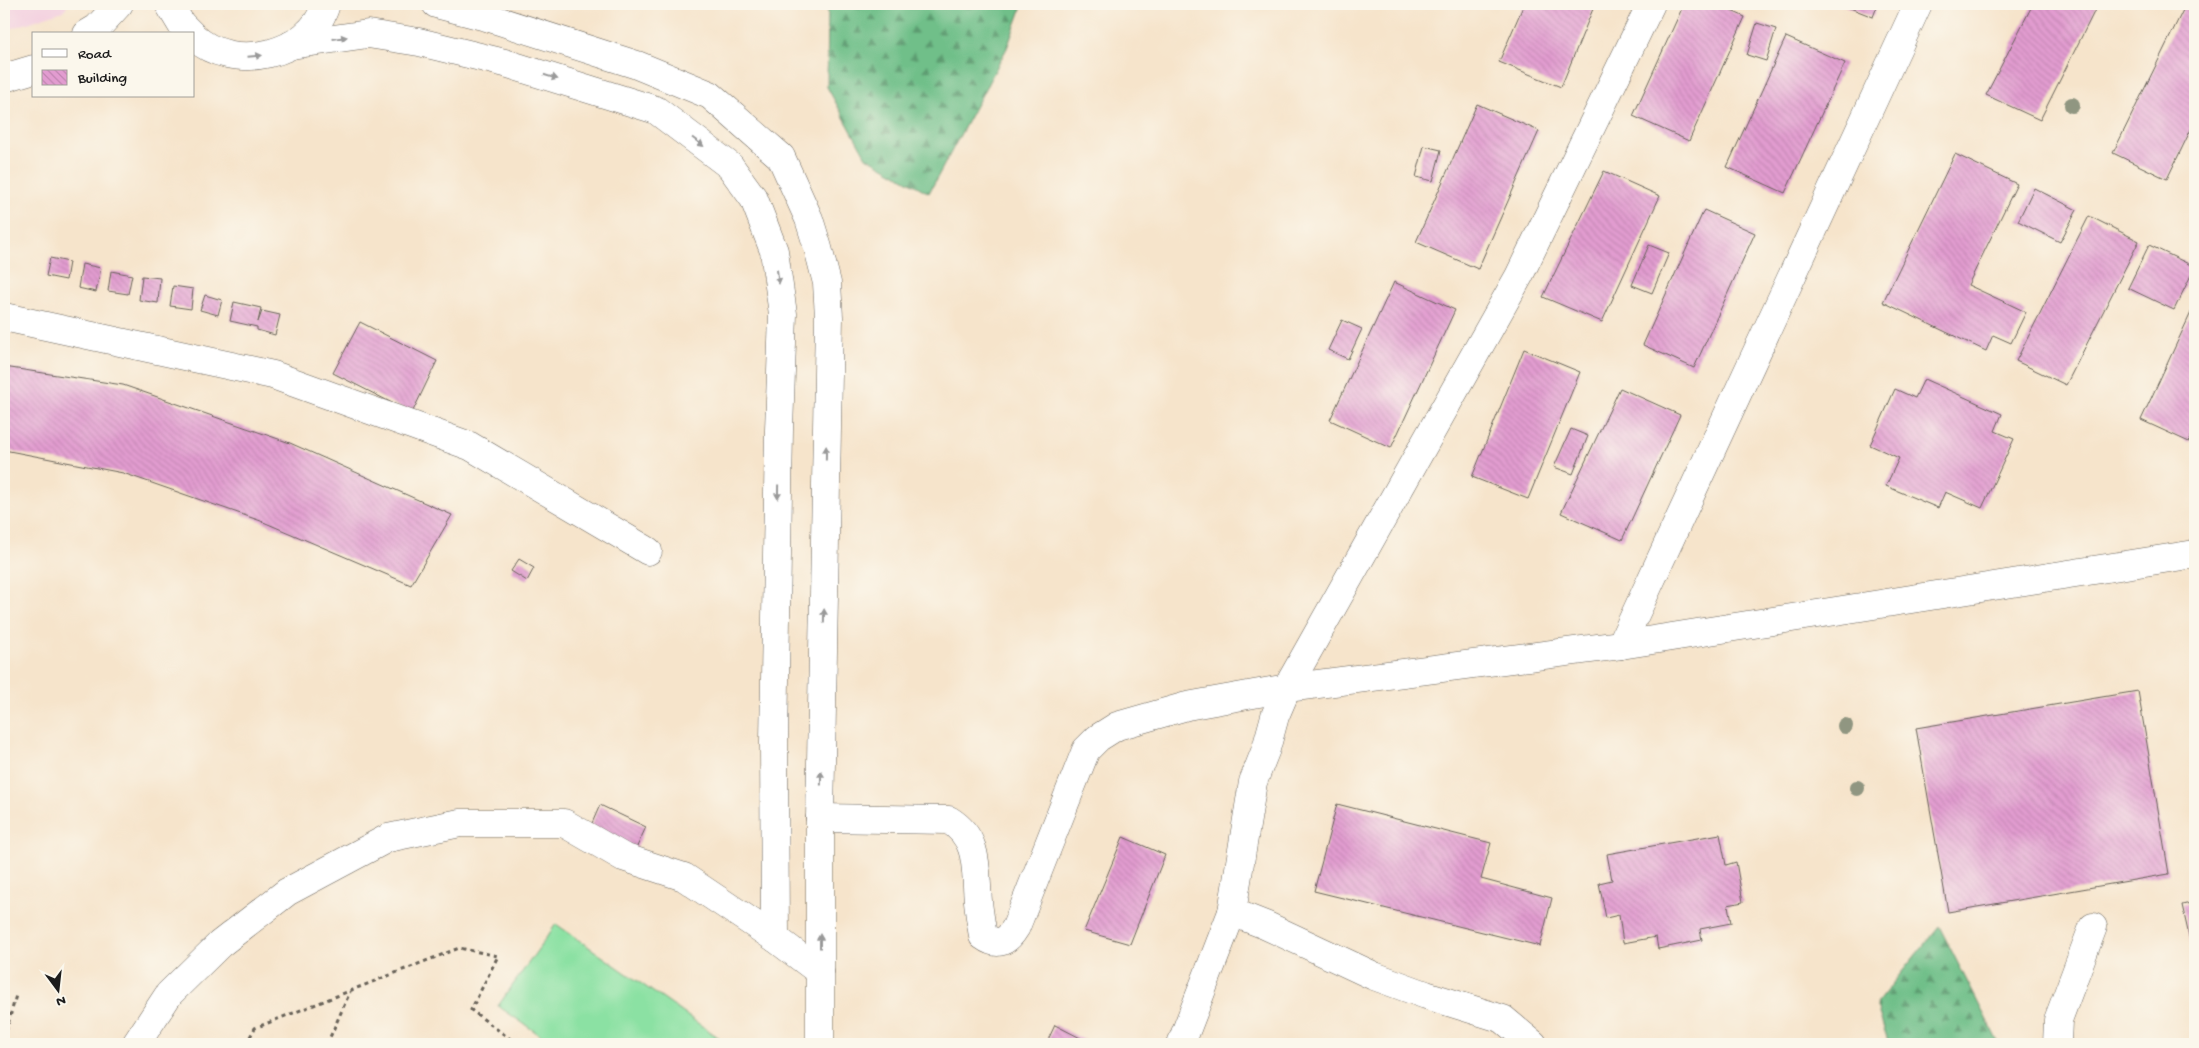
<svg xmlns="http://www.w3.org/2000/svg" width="2199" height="1048" font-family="'Gochi Hand',sans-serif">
<defs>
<pattern id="forest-firs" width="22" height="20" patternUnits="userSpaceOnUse" patternTransform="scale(1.25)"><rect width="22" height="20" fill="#70bf89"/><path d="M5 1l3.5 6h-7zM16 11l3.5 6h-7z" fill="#5b9a6f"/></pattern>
<pattern id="building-back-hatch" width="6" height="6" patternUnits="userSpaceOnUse" patternTransform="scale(1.25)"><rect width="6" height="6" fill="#e29cd0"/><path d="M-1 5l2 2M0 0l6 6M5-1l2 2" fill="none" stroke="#c186b2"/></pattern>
</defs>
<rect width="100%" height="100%" fill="#fbf7ec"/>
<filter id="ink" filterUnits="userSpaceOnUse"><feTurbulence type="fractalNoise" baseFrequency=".02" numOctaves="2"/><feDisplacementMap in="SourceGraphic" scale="10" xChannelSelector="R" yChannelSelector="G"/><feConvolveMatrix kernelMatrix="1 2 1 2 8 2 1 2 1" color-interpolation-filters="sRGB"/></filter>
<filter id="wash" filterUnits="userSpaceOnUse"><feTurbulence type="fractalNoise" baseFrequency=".0096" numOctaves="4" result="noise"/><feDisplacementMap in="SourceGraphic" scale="20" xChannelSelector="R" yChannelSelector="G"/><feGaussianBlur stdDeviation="1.12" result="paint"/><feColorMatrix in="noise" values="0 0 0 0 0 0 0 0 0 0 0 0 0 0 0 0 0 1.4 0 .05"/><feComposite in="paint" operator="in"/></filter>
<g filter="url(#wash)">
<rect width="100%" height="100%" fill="#f6e4cb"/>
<polygon fill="#f3cfdf" points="4,4 69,4 63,11 4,31"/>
<g fill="url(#forest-firs)" stroke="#466e52">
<polygon points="828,4 1023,4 1007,48 929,193 866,157 827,87"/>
<polygon points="1939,926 1999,1044 1889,1044 1876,1004"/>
</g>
<polygon fill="#8be1a3" stroke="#547e60" points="556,924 719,1038 715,1044 553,1044 498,1006"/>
<g id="blocks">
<g fill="url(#building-back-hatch)">
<polygon points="1524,4 1595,4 1561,87 1499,62"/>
<polygon points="1684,4 1716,4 1745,17 1689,141 1633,116"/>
<polygon points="1840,4 1878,4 1873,17"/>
<polygon points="2033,4 2098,4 2040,120 1986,95"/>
<polygon points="2184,8 2195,13 2195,121 2167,179 2113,153"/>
<polygon points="1757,23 1776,29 1766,61 1747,55"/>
<polygon points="1786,37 1845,63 1785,193 1727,167"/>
<polygon points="1477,104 1539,131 1478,269 1416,242"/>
<polygon points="1424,146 1441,150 1433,181 1416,177"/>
<polygon points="1955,154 2017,184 1968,285 2026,312 2011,343 1993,335 1986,351 1883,302"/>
<polygon points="1604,171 1660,196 1602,322 1543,297"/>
<polygon points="2034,188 2077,210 2060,242 2018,221"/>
<polygon points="1704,210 1755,233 1694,368 1643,345"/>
<polygon points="2089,216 2139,241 2066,385 2016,361"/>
<polygon points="1649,245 1669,253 1652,293 1632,285"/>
<polygon points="2149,245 2195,267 2174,310 2128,288"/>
<polygon points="50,258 69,262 66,280 46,276"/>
<polygon points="82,264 101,268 96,292 78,288"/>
<polygon points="111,271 132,275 128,294 108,291"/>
<polygon points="142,276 160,278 158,303 139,300"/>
<polygon points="1394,282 1455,310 1391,448 1330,420"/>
<polygon points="173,286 193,289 191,309 170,306"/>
<polygon points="205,295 222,300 218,315 200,310"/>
<polygon points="234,302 261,308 258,322 262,311 280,315 275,335 257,330 257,327 230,321"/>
<polygon points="2195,304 2195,428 2189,442 2141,420"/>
<polygon points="1342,320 1362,329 1348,359 1328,350"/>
<polygon points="360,322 437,361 412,413 333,373"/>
<polygon points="1524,349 1580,372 1528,499 1472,477"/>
<polygon points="4,367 123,385 290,443 452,515 411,585 261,521 123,473 4,450"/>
<polygon points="1924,379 2002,414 1995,431 2014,439 1982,508 1945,492 1938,508 1886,486 1899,458 1870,445 1895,389 1915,398"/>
<polygon points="1620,388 1680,415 1622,540 1561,513"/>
<polygon points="1571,429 1588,436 1573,474 1554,467"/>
<polygon points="519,559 534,568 527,581 511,571"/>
<polygon points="2138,691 2169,874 1948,912 1916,728"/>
<polygon points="1337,804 1491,843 1481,879 1552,898 1540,946 1314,891"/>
<polygon points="600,805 646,827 635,851 589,830"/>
<polygon points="1720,834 1726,865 1736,862 1743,902 1728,905 1731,923 1700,929 1702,940 1658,949 1656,937 1623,943 1619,915 1606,918 1599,883 1612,880 1607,854"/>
<polygon points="1123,837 1165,855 1130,944 1084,931"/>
<polygon points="2195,902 2195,957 2194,958 2182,905"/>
<polygon points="1055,1025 1092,1044 1046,1044"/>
</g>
</g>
</g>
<g filter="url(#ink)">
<use href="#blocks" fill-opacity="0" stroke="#686259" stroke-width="1"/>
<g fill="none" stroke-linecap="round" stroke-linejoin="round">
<defs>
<g id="minor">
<polyline points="4,317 273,375 470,446 648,551"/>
<polyline points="1621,645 1918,4"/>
<path d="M820 818 949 820C980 839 975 869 978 901 979 912 981 924 983 936 998 947 1007 942 1016 927L1086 750 1098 738 1117 726 1187 706 1287 688 1621 645 2195 554"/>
<polyline points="136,1044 169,994 220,944 287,892 388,838 460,823 564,823 623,857 684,877 775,938 820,972"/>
<polyline points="1181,1044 1232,912"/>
<polyline points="1533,1044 1503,1019 1426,995 1374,976 1265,925 1232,912 1253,782 1266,749 1275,716 1287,688 1519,276 1651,4"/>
<polyline points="2057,1044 2058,1020 2093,927"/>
</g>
<g id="major">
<polyline points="169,4 181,24 191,34"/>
<polyline points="436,4 490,18 637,65 710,95 781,157 809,219 818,248 827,283 829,317 820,818 820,1044"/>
<polyline points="87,34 97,28 119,4"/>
<path d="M194 37C232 73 311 56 326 4"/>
<polyline points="291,45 368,34 419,42 505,63 656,110 730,166 754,199 774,251 783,314 779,430 774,743 775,938"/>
<polyline points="4,78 34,69"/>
</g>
</defs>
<use href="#minor" stroke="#686259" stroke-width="29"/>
<use href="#major" stroke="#686259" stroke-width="29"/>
<g stroke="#686259" stroke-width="3" stroke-dasharray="4 4" stroke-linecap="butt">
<polyline points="4,1039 16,995"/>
<polyline points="246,1044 255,1028 459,948 498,956 471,1010 517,1044"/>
<polyline points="327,1044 350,992"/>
</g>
<use href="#minor" stroke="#fff" stroke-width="28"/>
<use href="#major" stroke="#fff" stroke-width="28"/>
</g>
<g fill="#909681">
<circle cx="2072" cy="105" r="8"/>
<circle cx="1845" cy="726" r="8"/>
<circle cx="1857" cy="788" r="8"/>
</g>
<defs><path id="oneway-solid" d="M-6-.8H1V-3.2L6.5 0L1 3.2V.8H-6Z" transform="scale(1.25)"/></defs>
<g fill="#999">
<use href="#oneway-solid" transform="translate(340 38) rotate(-8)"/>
<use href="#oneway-solid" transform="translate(255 56) rotate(-5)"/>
<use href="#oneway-solid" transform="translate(551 77) rotate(17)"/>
<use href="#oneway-solid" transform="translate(698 142) rotate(37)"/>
<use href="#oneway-solid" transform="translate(778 277) rotate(82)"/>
<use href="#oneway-solid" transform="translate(826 453) rotate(-89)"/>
<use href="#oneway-solid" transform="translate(778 492) rotate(91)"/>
<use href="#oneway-solid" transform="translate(824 616) rotate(-89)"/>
<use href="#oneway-solid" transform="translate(821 778) rotate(-89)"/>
<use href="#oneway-solid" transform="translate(820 941) rotate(-90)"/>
</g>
</g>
<rect width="2199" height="1048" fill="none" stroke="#fbf7ec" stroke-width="20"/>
<rect x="32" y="32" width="162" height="65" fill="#fbf7ec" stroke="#a29f99"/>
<rect x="42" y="49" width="25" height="8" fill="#ffffff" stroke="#a29f99"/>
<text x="78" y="58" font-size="15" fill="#1c1c1c">Road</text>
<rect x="42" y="70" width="25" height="15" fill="url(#building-back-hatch)" stroke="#a29f99"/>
<text x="78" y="82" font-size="15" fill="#1c1c1c">Building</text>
<g transform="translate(58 990) rotate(165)" stroke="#fbf7ec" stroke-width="4" paint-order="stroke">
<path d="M0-4L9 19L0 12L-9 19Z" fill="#1c1c1c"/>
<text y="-8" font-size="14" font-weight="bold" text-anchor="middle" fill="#1c1c1c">N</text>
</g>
</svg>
